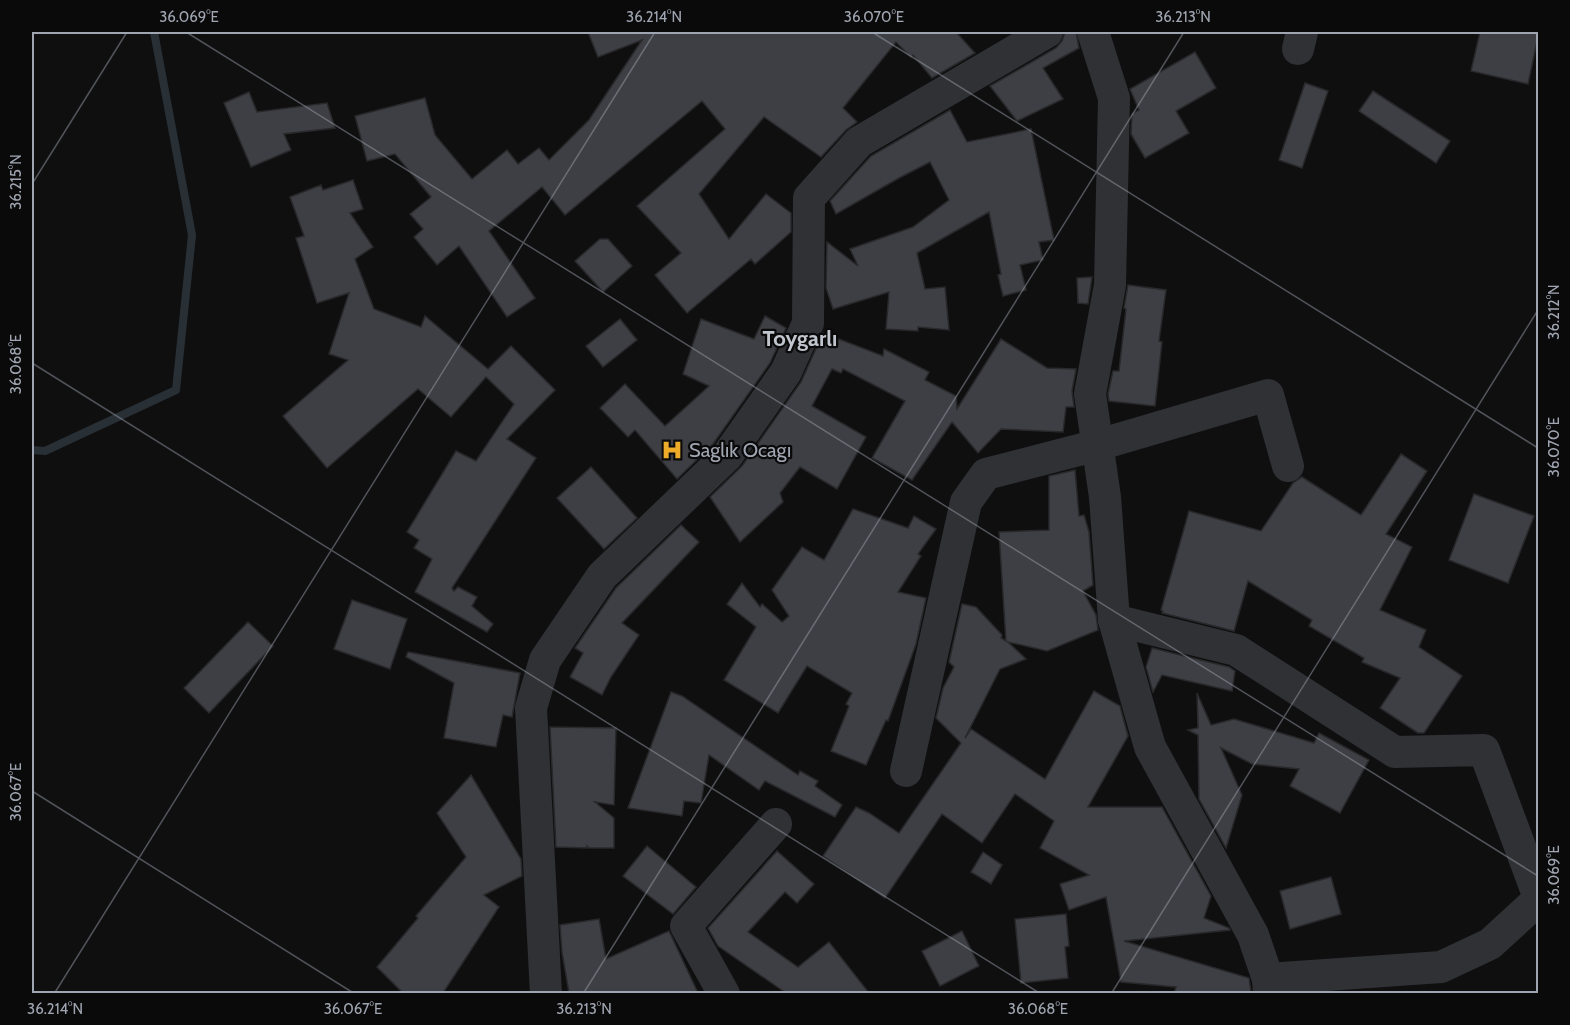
<svg xmlns="http://www.w3.org/2000/svg" width="1570" height="1025" font-family="Cabin,sans-serif">
<rect width="100%" height="100%" fill="#0f0f10"/>
<g fill="none" stroke-linecap="round" stroke-linejoin="round">
<polyline stroke="#283036" stroke-width="8" points="32,450 45,451 176,390 192,235 154,32"/>
</g>
<g fill="#3e3f44" stroke="#29292c" stroke-width="1.5">
<polygon points="588,32 956,32 975,53 932,78 913,55 911,57 896,42 843,108 857,122 846,130 821,157 764,117 699,194 729,239 766,194 791,213 791,232 755,264 751,259 687,313 655,275 681,253 637,206 725,129 702,101 565,215 542,187 489,231 535,298 507,317 459,246 437,265 414,237 423,229 410,214 431,197 395,154 367,161 355,116 425,98 435,135 472,179 507,150 518,164 539,148 549,160 589,120 642,40 598,57"/>
<polygon points="1065,32 1076,32 1079,48 1043,68 1063,99 1017,121 990,86 1056,48 1062,41"/>
<polygon points="1480,32 1539,32 1528,84 1471,71"/>
<polygon points="1195,52 1216,88 1176,111 1189,133 1145,158 1131,134 1132,114 1139,110 1130,89"/>
<polygon points="1305,83 1328,91 1302,168 1279,160"/>
<polygon points="1373,91 1450,141 1436,163 1359,111"/>
<polygon points="249,92 257,112 327,103 335,128 284,134 291,150 251,167 224,103"/>
<polygon points="950,110 967,142 1031,129 1054,240 1039,242 1043,260 1020,265 1026,290 1003,296 998,275 1001,274 989,212 917,253 925,289 945,287 949,330 918,327 918,331 886,329 889,292 833,309 826,288 827,242 858,266 850,249 913,227 949,200 930,162 899,178 836,214 830,201 871,156"/>
<polygon points="353,180 363,209 350,213 373,247 355,259 374,309 421,327 425,316 488,369 511,346 555,390 507,439 536,458 452,588 454,591 458,587 477,597 472,606 493,624 487,632 415,592 432,559 414,548 419,540 407,532 456,451 476,461 514,404 486,377 451,417 418,389 327,468 283,416 348,360 329,354 349,293 317,303 296,238 304,236 290,197 321,185 323,190"/>
<polygon points="600,239 608,239 632,266 603,292 575,261"/>
<polygon points="1092,277 1088,304 1078,303 1077,278"/>
<polygon points="1128,285 1166,290 1159,341 1162,342 1155,406 1109,401 1108,394 1113,371 1119,371 1126,309 1124,308"/>
<polygon points="765,316 786,328 770,363 713,444 677,479 635,430 628,437 600,408 625,384 665,426 709,386 683,374 701,319 754,339"/>
<polygon points="620,319 637,340 603,367 586,346"/>
<polygon points="823,333 883,356 884,349 929,372 925,380 956,396 957,409 1001,339 1047,368 1076,369 1072,391 1074,407 1066,407 1063,432 1001,429 978,453 952,422 912,480 872,458 905,401 843,369 841,373 832,369 812,406 866,437 837,489 800,467 780,493 783,502 740,542 710,497 742,466 801,382"/>
<polygon points="1401,454 1427,471 1386,534 1412,547 1380,610 1426,630 1419,647 1462,676 1424,733 1418,733 1380,708 1400,678 1362,662 1364,658 1309,626 1312,620 1248,581 1234,631 1162,613 1163,611 1161,610 1189,511 1261,531 1293,483 1302,477 1361,515"/>
<polygon points="591,467 637,518 604,549 557,498"/>
<polygon points="1075,470 1079,516 1084,515 1089,532 1093,585 1083,591 1096,615 1098,630 1047,651 1008,642 1026,659 1000,669 965,738 971,729 1045,779 1094,691 1120,706 1128,736 1088,807 1162,807 1211,896 1204,918 1229,928 1230,930 1124,941 1249,978 1251,993 1174,993 1176,987 1121,982 1106,897 1069,910 1060,884 1089,875 1040,848 1054,821 1015,794 982,843 942,814 885,898 823,856 856,807 869,813 899,833 961,743 936,718 943,688 954,667 949,662 962,604 976,607 1002,635 1001,638 1006,641 999,532 1049,530 1049,476"/>
<polygon points="1474,494 1534,516 1508,583 1449,560"/>
<polygon points="853,509 908,528 914,516 936,529 918,554 921,556 898,592 926,598 916,644 888,721 886,720 866,765 831,751 849,706 846,704 852,693 807,666 778,713 724,680 756,627 727,604 742,583 760,607 762,604 782,622 789,616 772,590 802,547 824,560"/>
<polygon points="681,525 699,542 622,623 639,635 611,677 602,695 570,677 583,653 575,648 616,588"/>
<polygon points="352,600 407,619 390,669 334,649"/>
<polygon points="248,622 273,646 209,713 184,688"/>
<polygon points="1152,648 1229,667 1235,671 1232,691 1162,675 1153,692 1146,667"/>
<polygon points="408,652 520,673 512,717 503,715 496,747 444,738 454,683 406,657"/>
<polygon points="671,692 682,696 798,775 800,771 818,781 815,786 842,805 835,817 765,781 759,790 709,755 701,803 684,801 682,816 628,808"/>
<polygon points="1197,693 1211,725 1234,719 1314,743 1319,733 1369,760 1340,813 1290,786 1299,769 1252,764 1221,748 1242,795 1226,848 1199,799 1198,735 1188,730 1198,728"/>
<polygon points="550,727 616,728 614,805 595,802 614,818 614,848 589,848 587,846 587,848 556,847"/>
<polygon points="471,775 521,859 522,876 484,895 499,907 443,993 403,993 377,967 418,918 416,916 466,857 437,813"/>
<polygon points="647,846 696,887 673,914 623,876"/>
<polygon points="777,851 814,884 797,903 785,892 748,932 798,967 829,942 869,993 786,993 718,946 708,928"/>
<polygon points="983,852 1002,865 991,884 971,872"/>
<polygon points="1331,877 1341,914 1290,929 1280,891"/>
<polygon points="1066,914 1069,946 1065,947 1068,978 1021,983 1015,919"/>
<polygon points="599,919 606,959 669,931 698,993 569,993 562,952 560,925"/>
<polygon points="962,931 979,966 940,986 922,951"/>
</g>
<g fill="none" stroke-linecap="round" stroke-linejoin="round">
<g stroke="#303135" stroke-width="32">
<polyline points="1093,32 1114,98 1110,285 1090,394 1105,497 1114,620 1150,747 1253,935 1268,979 1269,994"/>
<polyline points="1298,49 1302,32"/>
<polyline points="1114,620 1236,650 1395,752 1484,750 1538,895"/>
<polyline points="906,771 966,502 986,474 1098,445 1268,395 1288,466"/>
<polyline points="1268,979 1441,967 1490,944 1538,900"/>
<polyline points="546,994 531,708 545,660 602,576 727,456 786,372 808,323 809,198 859,142 1047,32"/>
<polyline points="724,994 686,926 776,824"/>
</g>
</g>
<path fill="none" stroke="#a0a6b1" stroke-width="1.5" stroke-opacity="0.45" d="M186 32 1538 876M872 32 1538 448M32 184 127 32M32 363 1041 994M32 791 355 994M54 994 655 32M583 994 1184 32M1111 994 1538 310"/>
<defs>
<symbol id="hospital-bare" viewBox="-9 -9 18 18"><path d="M-5-5h3v3.5h4V-5h3V5h-3V1.5h-4V5h-3Z" fill="#eeab2a" stroke="#0a0a0b" stroke-width="2.5" paint-order="stroke"/></symbol>
</defs>
<g fill-rule="evenodd">
<use href="#hospital-bare" x="657" y="435" width="30" height="30"/>
</g>
<g text-anchor="middle" dominant-baseline="central" stroke-width="4.5" stroke-linejoin="round" paint-order="stroke">
<g font-size="20" fill="#a0a6b1" stroke="#0a0a0b" text-anchor="start">
<text x="689" y="450">Saglık Ocagı</text>
</g>
<g font-size="22" font-weight="bold" fill="#c1c5cd" stroke="#0a0a0b">
<text x="800" y="338">Toygarlı</text>
</g>
</g>
<rect width="1570" height="1025" fill="none" stroke="#0a0a0b" stroke-width="66"/>
<rect x="33" y="33" width="1504" height="959" fill="none" stroke="#a0a6b1" stroke-width="2"/>
<g font-size="15" text-anchor="middle" fill="#a0a6b1">
<text x="189" y="22">36.069°E</text>
<text x="654" y="22">36.214°N</text>
<text x="874" y="22">36.070°E</text>
<text x="1183" y="22">36.213°N</text>
<text transform="translate(16 182) rotate(-90)" y="5">36.215°N</text>
<text transform="translate(1554 312) rotate(-90)" y="5">36.212°N</text>
<text transform="translate(16 364) rotate(-90)" y="5">36.068°E</text>
<text transform="translate(1554 447) rotate(-90)" y="5">36.070°E</text>
<text transform="translate(16 792) rotate(-90)" y="5">36.067°E</text>
<text transform="translate(1554 875) rotate(-90)" y="5">36.069°E</text>
<text x="55" y="1014">36.214°N</text>
<text x="353" y="1014">36.067°E</text>
<text x="584" y="1014">36.213°N</text>
<text x="1038" y="1014">36.068°E</text>
</g>
</svg>
